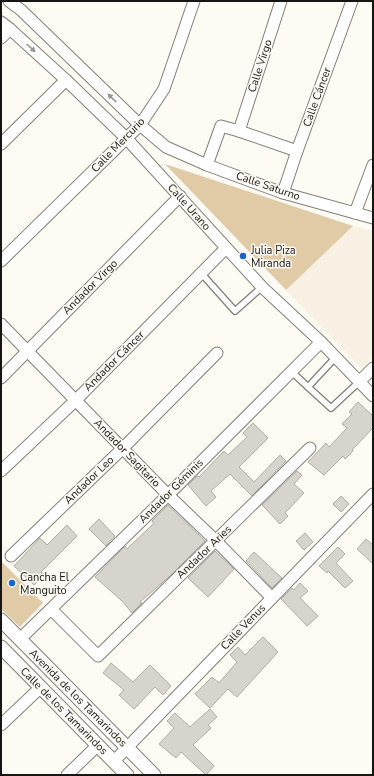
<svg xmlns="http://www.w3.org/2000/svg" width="374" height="776" font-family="'Nunito Sans',sans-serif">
<rect width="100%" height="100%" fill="#fefaf4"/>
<polygon fill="#f8f0e3" points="353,226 373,231 373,357 362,369 286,290"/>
<g fill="#e1cba7">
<polygon points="165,164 353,226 286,290"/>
<polygon points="2,562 43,603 20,627 1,609"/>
</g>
<g fill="#d7d3cd" stroke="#b0aca6">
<polygon points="358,402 373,416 373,428 352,450 353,451 345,459 343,456 324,475 308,462 326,443 329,447 347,428 342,424 352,414 349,412"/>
<polygon points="253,423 268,438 239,467 254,482 280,455 286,461 252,496 230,474 211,491 216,497 206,506 188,485 197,476 199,477 224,451 228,455 247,437 243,433"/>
<polygon points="297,471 302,475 294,484 304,493 285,513 288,516 280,524 262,505"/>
<polygon points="341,496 349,504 341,512 333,504"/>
<polygon points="168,505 205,541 170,576 140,602 142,603 132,613 122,601 95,577 125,546 127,549 154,523 152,521"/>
<polygon points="99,519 115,536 106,546 89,529"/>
<polygon points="67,525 77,536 41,572 44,574 34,585 14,566 40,538 47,545"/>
<polygon points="305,533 313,542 304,550 296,541"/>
<polygon points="366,539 373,545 373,564 357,549"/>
<polygon points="338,547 345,554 336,563 353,581 345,588 328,571 327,573 319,566"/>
<polygon points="215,551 234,569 208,597 188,578"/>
<polygon points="254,552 282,578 272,588 246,561"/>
<polygon points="300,583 308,591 300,598 318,616 307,626 281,599 292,588 294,590"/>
<polygon points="263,637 278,652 237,697 228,689 210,708 195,694 212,677 219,683 237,662 230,655 238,647 245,655"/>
<polygon points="111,663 133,682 150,665 171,686 163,695 155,687 134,709 119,695 124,690 103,673"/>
<polygon points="210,709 217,717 208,725 211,728 193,745 214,766 206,775 181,752 176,758 159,744 174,728 167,721 175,713 190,727"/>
</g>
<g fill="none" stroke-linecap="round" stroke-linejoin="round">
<defs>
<g id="service">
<polyline points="201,273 235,311 262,287"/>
<polyline points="335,358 308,387 331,408 359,382"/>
<polyline points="291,371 308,387"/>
</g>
<g id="minor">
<polyline points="9,1 21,10 140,125 166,147 207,165 283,193 373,218"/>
<polyline points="1,22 10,29 66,80 127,139 262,287 321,342 373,396"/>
<polyline points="1,38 10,29"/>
<polyline points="239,131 281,1"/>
<polyline points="1,144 66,80"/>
<polyline points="207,165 221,126 239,131 297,151"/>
<polyline points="283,193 297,151 352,1"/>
<polyline points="355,213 373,165"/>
<polyline points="1,261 140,125 164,89 194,1"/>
<polyline points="1,324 168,495 216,541 272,598"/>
<polyline points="1,378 180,196"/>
<polyline points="359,382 373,368"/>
<polyline points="1,471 76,400 226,248"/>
<polyline points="11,556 123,448 217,353"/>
<polyline points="51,609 98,656 310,448"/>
<polyline points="20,639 168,495 321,342"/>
<polyline points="1,725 41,687"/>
<polyline points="114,761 373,494"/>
<polyline points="67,775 98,745"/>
</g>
<g id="tertiary">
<polyline points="1,620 154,775"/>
<polyline points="1,647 127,775"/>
</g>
</defs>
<use href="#service" stroke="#837f7a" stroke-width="8"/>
<use href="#minor" stroke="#837f7a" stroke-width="13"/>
<use href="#tertiary" stroke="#837f7a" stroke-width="15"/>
<use href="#service" stroke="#fff" stroke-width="5.5"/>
<use href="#minor" stroke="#fff" stroke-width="11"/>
<use href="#tertiary" stroke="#fff" stroke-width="13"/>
</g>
<defs><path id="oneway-solid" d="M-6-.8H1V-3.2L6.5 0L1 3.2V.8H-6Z"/></defs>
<g fill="#969695">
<use href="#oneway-solid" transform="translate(31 48) rotate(42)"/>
<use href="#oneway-solid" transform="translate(112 98) rotate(-136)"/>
</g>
<g fill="#1863ce" stroke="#fefaf4" stroke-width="1.5">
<circle cx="243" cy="256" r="4"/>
<circle cx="12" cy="583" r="4"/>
</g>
<g text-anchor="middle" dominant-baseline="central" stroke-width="3" stroke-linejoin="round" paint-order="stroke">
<g font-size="11" fill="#161513" stroke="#fefaf4">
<text transform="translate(260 66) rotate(-72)">Calle Virgo</text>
<text transform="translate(317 97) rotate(-70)">Calle Cáncer</text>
<text transform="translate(118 145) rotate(-46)">Calle Mercurio</text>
<text transform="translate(268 186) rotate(19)">Calle Saturno</text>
<text transform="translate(189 207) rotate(48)">Calle Urano</text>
<text transform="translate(90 287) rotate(-45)">Andador Virgo</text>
<text transform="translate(114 361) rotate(-45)">Andador Cáncer</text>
<text transform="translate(127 453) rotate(46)">Andador Sagitario</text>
<text transform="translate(89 480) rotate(-44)">Andador Leo</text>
<text transform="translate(171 491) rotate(-45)">Andador Géminis</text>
<text transform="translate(204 552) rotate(-44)">Andador Aries</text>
<text transform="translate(243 627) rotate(-46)">Calle Venus</text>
<text transform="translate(78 698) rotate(45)">Avenida de los Tamarindos</text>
<text transform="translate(64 711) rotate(45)">Calle de los Tamarindos</text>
</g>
<g font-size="11" fill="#161513" stroke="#fefaf4" text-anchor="start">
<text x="251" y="250">Julia Piza<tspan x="251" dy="13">Miranda</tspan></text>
<text x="20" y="577">Cancha El<tspan x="20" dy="13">Manguito</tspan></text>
</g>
</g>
<rect width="374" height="776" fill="none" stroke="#161513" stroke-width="4"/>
</svg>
